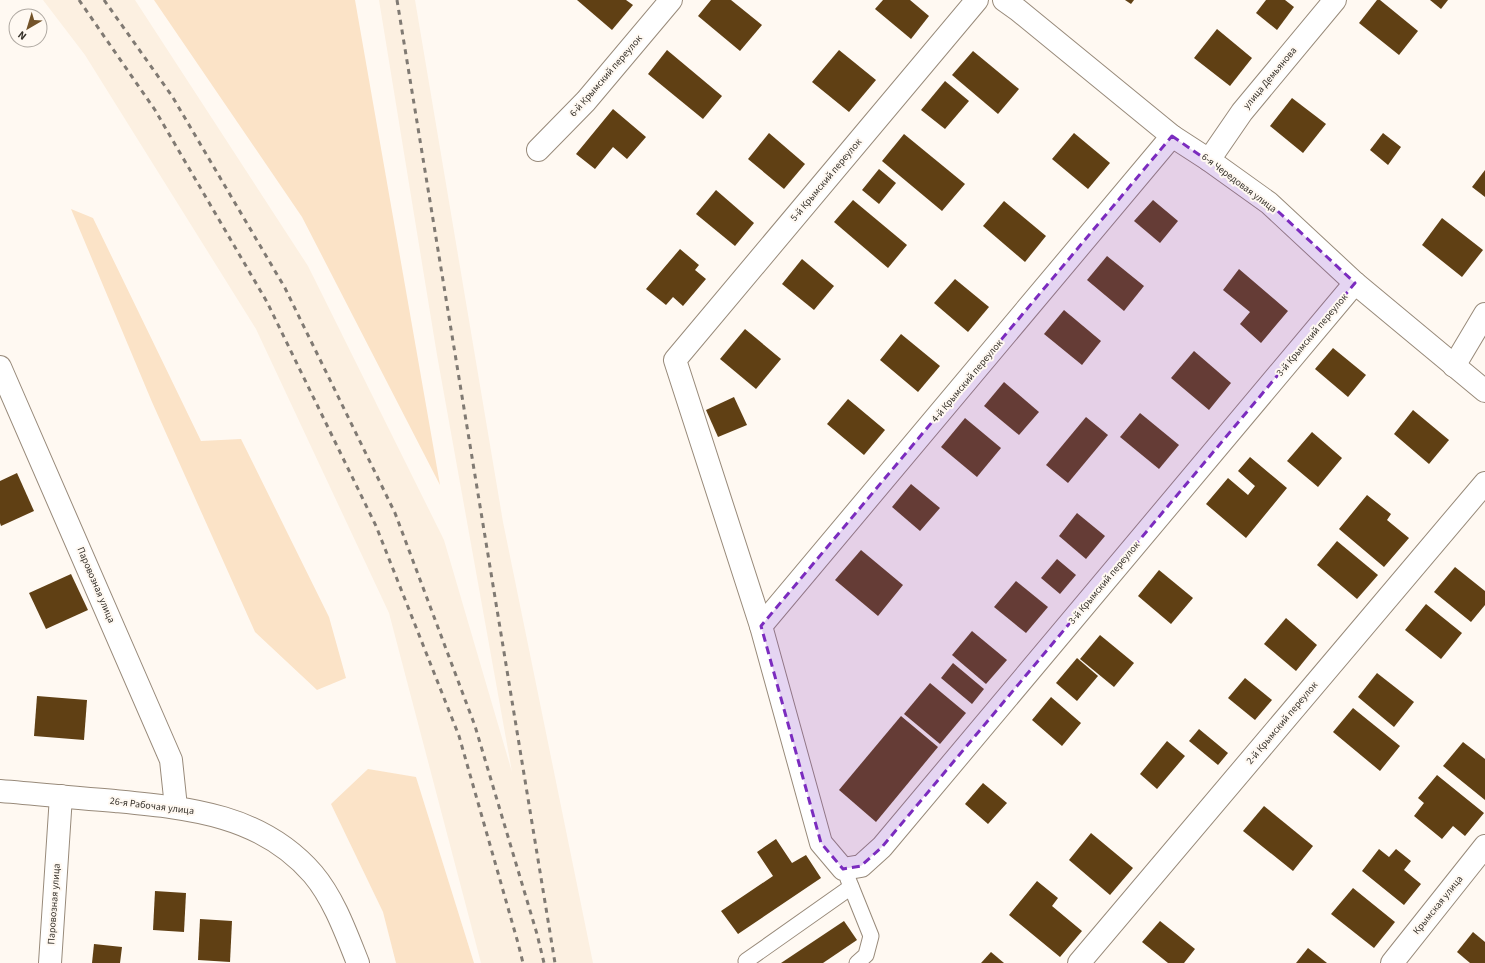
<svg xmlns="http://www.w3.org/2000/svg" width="1485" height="963" font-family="'Source Sans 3',sans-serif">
<rect width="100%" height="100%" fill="#fff9f2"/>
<polygon fill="#fcf0e1" points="43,0 135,0 308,266 444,540 512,772 437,355 379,0 415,0 503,522 593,963 481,963 389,613 256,329 85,55"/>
<g fill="#fbe3c7">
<polygon points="154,0 355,0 440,485 302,217"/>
<polygon points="71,209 93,218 201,441 241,439 329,617 346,678 317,690 255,632 152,402"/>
<polygon points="368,769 416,777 474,963 396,963 383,912 331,804"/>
</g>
<g fill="#604014">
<polygon points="577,0 626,0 633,5 612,30"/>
<polygon points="711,0 731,0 762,25 740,51 698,16"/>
<polygon points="883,0 910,0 929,16 911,39 875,9"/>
<polygon points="1125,0 1134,0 1131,4"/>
<polygon points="1266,0 1285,0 1294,7 1277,30 1256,13"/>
<polygon points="1377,0 1380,0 1418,31 1399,55 1359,23"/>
<polygon points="1430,0 1448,0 1441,9"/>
<polygon points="1217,29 1252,58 1230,86 1194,58"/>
<polygon points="667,50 722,96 703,119 648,74"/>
<polygon points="839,50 876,80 849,112 812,82"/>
<polygon points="973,51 1019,89 998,114 952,75"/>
<polygon points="945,81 969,101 945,129 921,110"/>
<polygon points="1292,98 1326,124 1303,153 1270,126"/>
<polygon points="613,109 646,137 627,159 613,147 595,169 576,154"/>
<polygon points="769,133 805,164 784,189 748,159"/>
<polygon points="1074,133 1110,163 1088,189 1052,159"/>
<polygon points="1383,133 1401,147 1388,165 1370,150"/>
<polygon points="904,134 965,184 942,211 882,161"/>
<polygon points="879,169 896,183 879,204 862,190"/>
<polygon points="1485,170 1485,197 1472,187"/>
<polygon points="716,190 754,223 735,246 696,214"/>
<polygon points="853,200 907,245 888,268 834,222"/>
<polygon points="1153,200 1178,221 1160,243 1134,221"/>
<polygon points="1004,201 1046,236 1025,262 983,226"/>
<polygon points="1442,218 1483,250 1462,277 1422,245"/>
<polygon points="680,249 699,265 695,270 706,279 683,306 673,297 666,305 646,289"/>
<polygon points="1107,256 1144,286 1124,311 1087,280"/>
<polygon points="802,259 834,286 814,310 782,284"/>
<polygon points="1239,269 1288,311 1261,343 1240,324 1250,312 1223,290"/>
<polygon points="955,279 989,307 968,332 934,303"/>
<polygon points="1064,310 1101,341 1082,365 1044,334"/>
<polygon points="745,329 781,359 756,389 720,359"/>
<polygon points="901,334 940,366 918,392 880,360"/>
<polygon points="1333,348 1366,375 1348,397 1315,369"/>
<polygon points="1194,351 1231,383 1209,410 1171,378"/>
<polygon points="1004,382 1039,412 1019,435 984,406"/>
<polygon points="734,397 747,425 718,437 706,410"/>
<polygon points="848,399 885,430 864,455 827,424"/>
<polygon points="1413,410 1449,440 1429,464 1394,434"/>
<polygon points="1140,413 1179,445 1159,469 1120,437"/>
<polygon points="1086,417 1108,435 1068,483 1046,465"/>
<polygon points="965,418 1001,448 977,477 941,447"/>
<polygon points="1312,432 1342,458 1318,487 1287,461"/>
<polygon points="1250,457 1287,488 1246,538 1206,504 1228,478 1248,495 1255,486 1238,471"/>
<polygon points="17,473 34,511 1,526 0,523 0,481"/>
<polygon points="911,484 940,508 920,531 892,507"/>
<polygon points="1367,495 1391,514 1387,520 1409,538 1384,567 1339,529"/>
<polygon points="1077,513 1105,536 1086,559 1059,536"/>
<polygon points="1337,541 1378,575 1357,599 1317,565"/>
<polygon points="861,550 903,585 878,616 835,580"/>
<polygon points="1057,559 1076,575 1060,594 1041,578"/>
<polygon points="1455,567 1485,591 1485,605 1471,622 1434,592"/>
<polygon points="1159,570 1193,598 1171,624 1138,596"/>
<polygon points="71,574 88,610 46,629 29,593"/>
<polygon points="1016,581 1048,607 1026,633 994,607"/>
<polygon points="1426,604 1462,633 1441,659 1405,630"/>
<polygon points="1286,618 1317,645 1296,671 1264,644"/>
<polygon points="972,631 1007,660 986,684 952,655"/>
<polygon points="1100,635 1134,663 1114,687 1080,659"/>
<polygon points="1077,658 1098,676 1077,701 1056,683"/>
<polygon points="953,663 984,689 972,704 941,678"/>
<polygon points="1377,673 1414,702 1394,727 1358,697"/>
<polygon points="1245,678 1272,700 1255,720 1228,698"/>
<polygon points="930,683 966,713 940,744 904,714"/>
<polygon points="37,696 87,700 84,740 34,736"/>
<polygon points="1051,697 1081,723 1062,746 1032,720"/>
<polygon points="1353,708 1400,746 1380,771 1333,732"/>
<polygon points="901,716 938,747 876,822 839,790"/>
<polygon points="1199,729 1228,753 1218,765 1189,741"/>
<polygon points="1167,741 1185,756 1157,789 1140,774"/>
<polygon points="1463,742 1485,759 1485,800 1443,766"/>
<polygon points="1437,775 1484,813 1465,836 1453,826 1442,839 1414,816 1424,803 1418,798"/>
<polygon points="983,783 1007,803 988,824 965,804"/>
<polygon points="1264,806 1313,846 1293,871 1243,831"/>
<polygon points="1091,833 1133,868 1110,895 1069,860"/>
<polygon points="776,839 792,863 806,855 821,878 738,934 721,911 773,876 757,852"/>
<polygon points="1379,849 1389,857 1396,849 1411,861 1404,870 1421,884 1404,905 1362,871"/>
<polygon points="1037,881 1058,898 1052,906 1082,931 1060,957 1009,915"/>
<polygon points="1353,888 1395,922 1374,948 1331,914"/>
<polygon points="155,891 186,893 184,932 153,930"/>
<polygon points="200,919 232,921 230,962 198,960"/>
<polygon points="844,921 857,940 823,963 781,963"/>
<polygon points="1160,921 1195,949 1184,963 1168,963 1142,942"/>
<polygon points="1473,932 1485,942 1485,963 1470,963 1457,952"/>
<polygon points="94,944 122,947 120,963 92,963"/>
<polygon points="1308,948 1327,963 1296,963"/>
<polygon points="991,952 1004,963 981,963"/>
</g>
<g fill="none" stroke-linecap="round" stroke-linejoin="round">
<defs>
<g id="service">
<polyline points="848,879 871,936 866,955 857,963"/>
<polyline points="746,961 851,887"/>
</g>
<g id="minor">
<polyline points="977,0 675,360 761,626 821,843 843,869 861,866 882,847 1355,283"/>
<polyline points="1004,0 1018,10 1172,136 1209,160 1269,203 1355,283 1485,391"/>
<polyline points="538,150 586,101 671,0"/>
<polyline points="1209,160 1242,112 1335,0"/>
<polyline points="1454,366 1485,314"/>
<polyline points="0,367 171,760 176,807"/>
<polyline points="761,626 1172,136"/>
<polyline points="50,963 61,796"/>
<polyline points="1079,963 1485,483"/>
<polyline points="1392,963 1485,846"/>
</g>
<path id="secondary" d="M0 791C38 794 76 798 115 801 188 808 261 814 313 874 334 899 346 933 358 963"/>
</defs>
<use href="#service" stroke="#988a7a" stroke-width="17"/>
<use href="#minor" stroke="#988a7a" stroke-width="24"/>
<use href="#secondary" stroke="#988a7a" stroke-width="24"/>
<use href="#service" stroke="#fff" stroke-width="15"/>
<use href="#minor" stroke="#fff" stroke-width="22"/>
<use href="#secondary" stroke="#fff" stroke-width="22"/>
<g stroke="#807a73" stroke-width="3" stroke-dasharray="5 5" stroke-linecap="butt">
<polyline points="79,0 155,110 267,302 376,526 459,736 518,943 523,963"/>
<polyline points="104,0 172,96 285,288 395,513 475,726 537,934 544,963"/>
<polyline points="397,0 555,963"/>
</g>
</g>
<path fill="#7b2cbf" fill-opacity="0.2" stroke="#7b2cbf" stroke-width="3" stroke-dasharray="8 5" stroke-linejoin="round" d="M1172 136 1269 203 1355 283 882 847 861 866 843 869 821 843 761 626Z"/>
<g text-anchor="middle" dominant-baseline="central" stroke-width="4" stroke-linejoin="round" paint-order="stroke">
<g font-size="10" fill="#37322b" stroke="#fff9f2">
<text transform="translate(606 76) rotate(-49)">6-й Крымский переулок</text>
<text transform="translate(1270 78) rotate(-50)">улица Демьянова</text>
<text transform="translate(826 180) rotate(-50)">5-й Крымский переулок</text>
<text transform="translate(1239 183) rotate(37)">6-я Чередовая улица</text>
<text transform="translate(1312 335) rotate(-50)">3-й Крымский переулок</text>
<text transform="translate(967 381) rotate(-50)">4-й Крымский переулок</text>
<text transform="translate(1104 583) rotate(-50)">3-й Крымский переулок</text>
<text transform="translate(96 585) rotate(67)">Паровозная улица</text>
<text transform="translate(1282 723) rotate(-50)">2-й Крымский переулок</text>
<text transform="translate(152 806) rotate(7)">26-я Рабочая улица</text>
<text transform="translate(54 904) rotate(-86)">Паровозная улица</text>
<text transform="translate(1438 905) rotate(-51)">Крымская улица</text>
</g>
</g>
<g transform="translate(28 28) rotate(218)"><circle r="19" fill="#fff9f2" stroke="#afa9a2"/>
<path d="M0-3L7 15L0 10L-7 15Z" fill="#735329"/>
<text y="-6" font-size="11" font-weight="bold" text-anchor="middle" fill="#37322b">N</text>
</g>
</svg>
